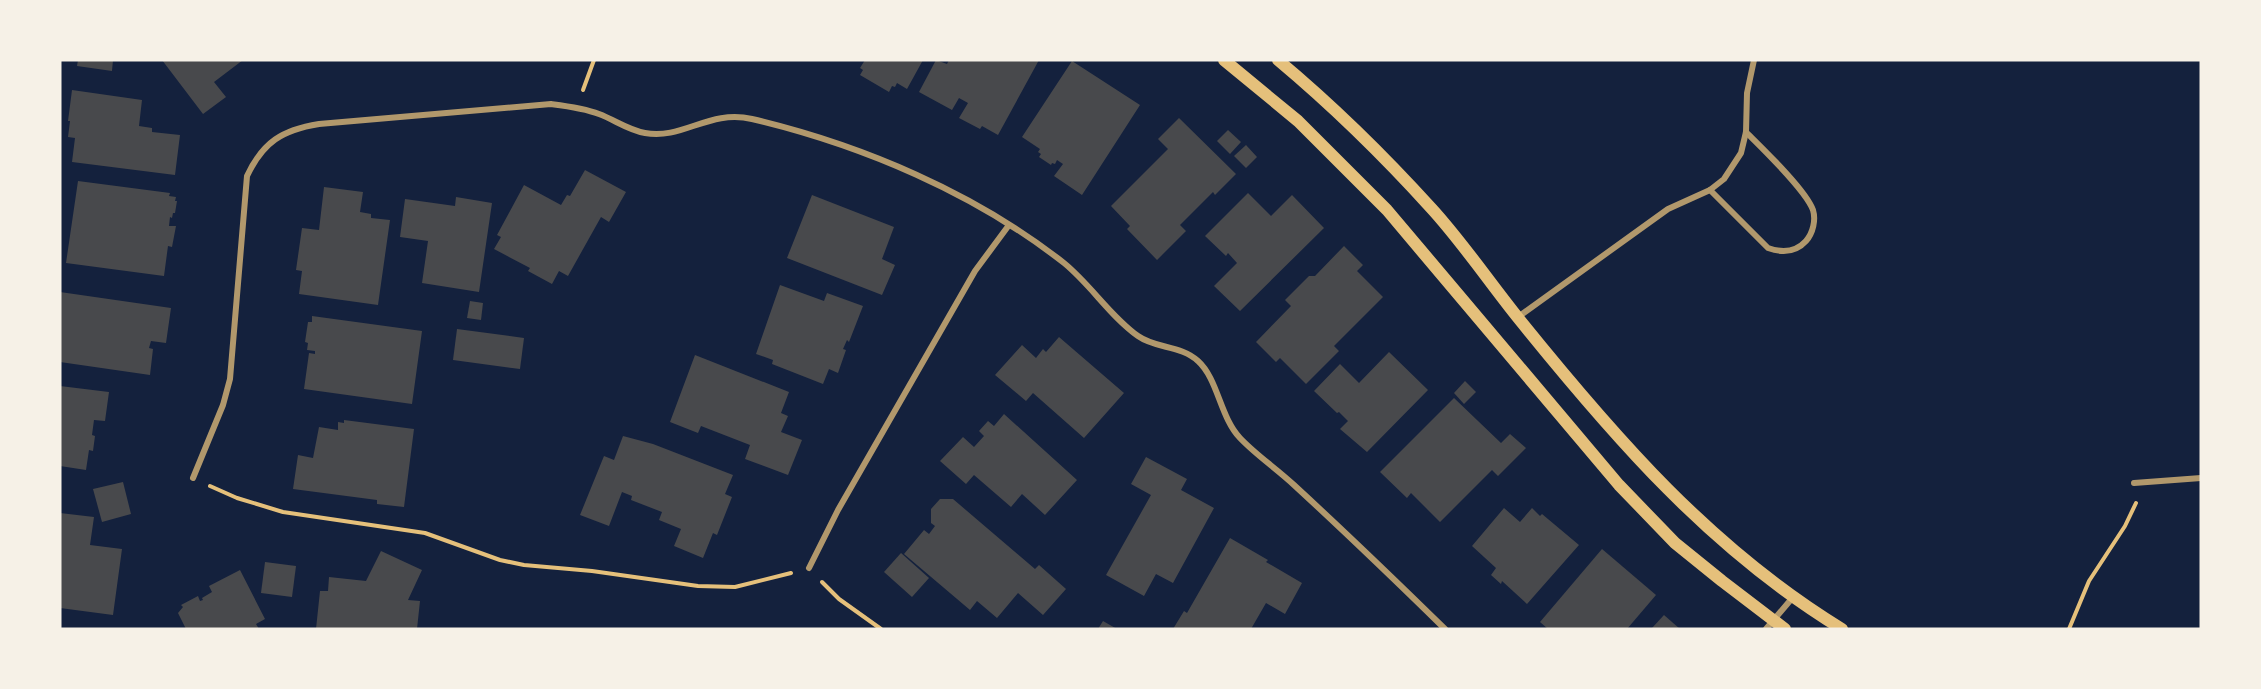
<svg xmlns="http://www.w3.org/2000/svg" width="2261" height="689" font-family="Roboto,sans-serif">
<rect width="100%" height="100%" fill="#14213d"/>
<g fill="#48494c">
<polygon points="78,60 113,60 112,71 77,66"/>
<polygon points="162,60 243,60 214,82 226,97 203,114"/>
<polygon points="865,60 923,60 907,89 897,83 895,87 892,86 889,92 860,75 863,70 860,68"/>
<polygon points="936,60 947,64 949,60 1039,60 998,135 982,126 980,129 959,118 968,103 959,98 952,110 919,92"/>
<polygon points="1072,61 1140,105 1082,195 1054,176 1063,164 1057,160 1055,164 1052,163 1051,165 1039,157 1041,154 1038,152 1040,149 1022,137"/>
<polygon points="72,90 142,100 139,126 152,128 152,132 180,135 175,175 72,162 75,138 68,137 70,121 68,121"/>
<polygon points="1179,118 1236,174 1215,195 1213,192 1180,225 1186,231 1157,260 1127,229 1130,226 1111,206 1168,149 1158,139"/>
<polygon points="1228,130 1241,142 1230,154 1217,141"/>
<polygon points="1246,145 1257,157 1246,168 1234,156"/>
<polygon points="585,170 626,192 609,222 601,217 568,276 559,271 552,284 528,271 530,268 494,249 501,237 497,235 524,185 561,205 567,195 570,196"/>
<polygon points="78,181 170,193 169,196 176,197 175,201 177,201 175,213 173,213 172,218 170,217 169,226 176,226 172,247 168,246 164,276 66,263"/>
<polygon points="324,187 363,192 360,212 371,214 371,218 390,220 378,305 299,294 302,271 296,270 302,228 319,230"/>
<polygon points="1248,193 1271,216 1292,195 1324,228 1240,311 1214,286 1237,263 1228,253 1226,256 1205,236"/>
<polygon points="812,195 894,227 882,259 895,265 882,295 787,258"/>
<polygon points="456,197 492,203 479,292 422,283 428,241 400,237 405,199 455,206"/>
<polygon points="1344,246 1363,265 1357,271 1383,297 1334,346 1339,351 1306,384 1280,358 1276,362 1256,342 1291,306 1285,300 1309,276 1315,276"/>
<polygon points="780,285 824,301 827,293 863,306 849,342 847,340 843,349 846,350 838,373 829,369 823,384 772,364 773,360 756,354"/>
<polygon points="60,292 171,308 166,343 151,341 149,348 153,349 150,375 60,362"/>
<polygon points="470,301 483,303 481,320 467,318"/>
<polygon points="312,316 422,331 412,404 304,389 309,353 315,354 315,351 307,350 308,343 305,342 308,322 312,322"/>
<polygon points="457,329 524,338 520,369 453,360"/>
<polygon points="1059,337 1124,393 1084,438 1033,393 1026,401 995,375 1022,345 1036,358 1043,349 1046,352"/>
<polygon points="1389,352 1428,390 1367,452 1340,429 1348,421 1339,412 1337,413 1314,391 1340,364 1359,383"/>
<polygon points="695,355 789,392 781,413 788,416 781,432 802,440 788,475 745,459 750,445 701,426 698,433 670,422"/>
<polygon points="1465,381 1476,392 1464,404 1454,393"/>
<polygon points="60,386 109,392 105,421 94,420 92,435 95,436 93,451 89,450 86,470 60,466"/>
<polygon points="1454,398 1501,443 1510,434 1526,448 1498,476 1492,470 1440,522 1411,493 1407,498 1380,472"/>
<polygon points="1004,414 1077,480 1045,515 1022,494 1011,507 974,475 966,484 940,461 963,437 974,447 984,436 979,431 988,421 994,426"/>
<polygon points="344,420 414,429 404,507 377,504 377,500 293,489 298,455 313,458 319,427 338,430 338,422 344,423"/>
<polygon points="623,436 653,444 733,475 725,494 732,497 717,535 713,533 703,558 674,546 681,529 659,520 662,512 631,500 632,496 622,492 609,526 580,515 604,456 614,460"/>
<polygon points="1146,457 1187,479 1181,490 1214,508 1173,583 1156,574 1144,596 1106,575 1151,495 1131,484"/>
<polygon points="123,482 131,514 102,522 93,489"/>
<polygon points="940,499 953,499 1035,569 1039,565 1066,589 1043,615 1018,593 997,618 977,601 970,610 904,554 924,530 929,534 935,526 931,523 931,509"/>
<polygon points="1504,508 1520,522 1532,508 1540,516 1542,514 1579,545 1527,604 1502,581 1501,584 1491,575 1496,568 1472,546"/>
<polygon points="60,513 94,517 90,545 122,549 113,615 60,608"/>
<polygon points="1230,538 1268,560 1266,562 1302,583 1285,614 1266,603 1251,629 1173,629 1184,611 1187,613"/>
<polygon points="1602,549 1656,595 1627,629 1548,629 1540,622"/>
<polygon points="381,551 422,570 408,600 420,601 417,629 316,629 320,591 328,591 329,577 366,581"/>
<polygon points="901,553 929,578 912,597 884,572"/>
<polygon points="265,562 296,566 292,597 261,593"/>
<polygon points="240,570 265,619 256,624 259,629 186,629 178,613 183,607 181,605 198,596 200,601 203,600 202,598 212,592 209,586"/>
<polygon points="1664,615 1680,629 1654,629 1652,628"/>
<polygon points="1103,621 1117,629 1098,629"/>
</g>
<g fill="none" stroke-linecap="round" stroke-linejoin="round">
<g stroke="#e5c07b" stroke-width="4">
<polyline points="583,90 594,60"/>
<polyline points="210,486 237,498 283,512 425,533 500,560 524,565 592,571 698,586 735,587 791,573"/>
<polyline points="822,582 839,599 881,629"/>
<polyline points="2069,629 2089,581 2125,526 2136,503"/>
</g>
<g stroke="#b1986c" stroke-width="6">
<path d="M1710 190 1768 248C1782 253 1796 252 1806 241 1813 233 1816 220 1813 210 1806 190 1762 148 1746 132"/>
<polyline points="1518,317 1668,209 1710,190 1724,179 1741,153 1746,132 1747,93 1754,60"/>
<path d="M193 478 223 405 230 379 247 176C263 142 282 130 319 124L551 104C567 106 584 108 599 114 615 120 628 130 645 133 683 140 709 109 752 119 862 145 975 193 1064 263 1091 285 1110 316 1138 336 1156 349 1181 345 1198 361 1218 379 1220 417 1240 438 1256 455 1277 469 1294 485 1345 532 1395 580 1445 629"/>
<polyline points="2134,483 2201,478"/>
<polyline points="809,568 838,510 975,271 1009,225"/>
<polyline points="1766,629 1794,596"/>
</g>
<g stroke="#e5c07b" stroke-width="12">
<polyline points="1224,60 1298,121 1387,210 1619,485 1675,543 1722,581 1785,629"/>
<path d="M1278 60C1333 106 1384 156 1432 209 1463 243 1490 283 1519 319 1615 438 1711 549 1842 629"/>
</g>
</g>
<rect width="2261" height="689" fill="none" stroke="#f6f1e7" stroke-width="123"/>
</svg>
